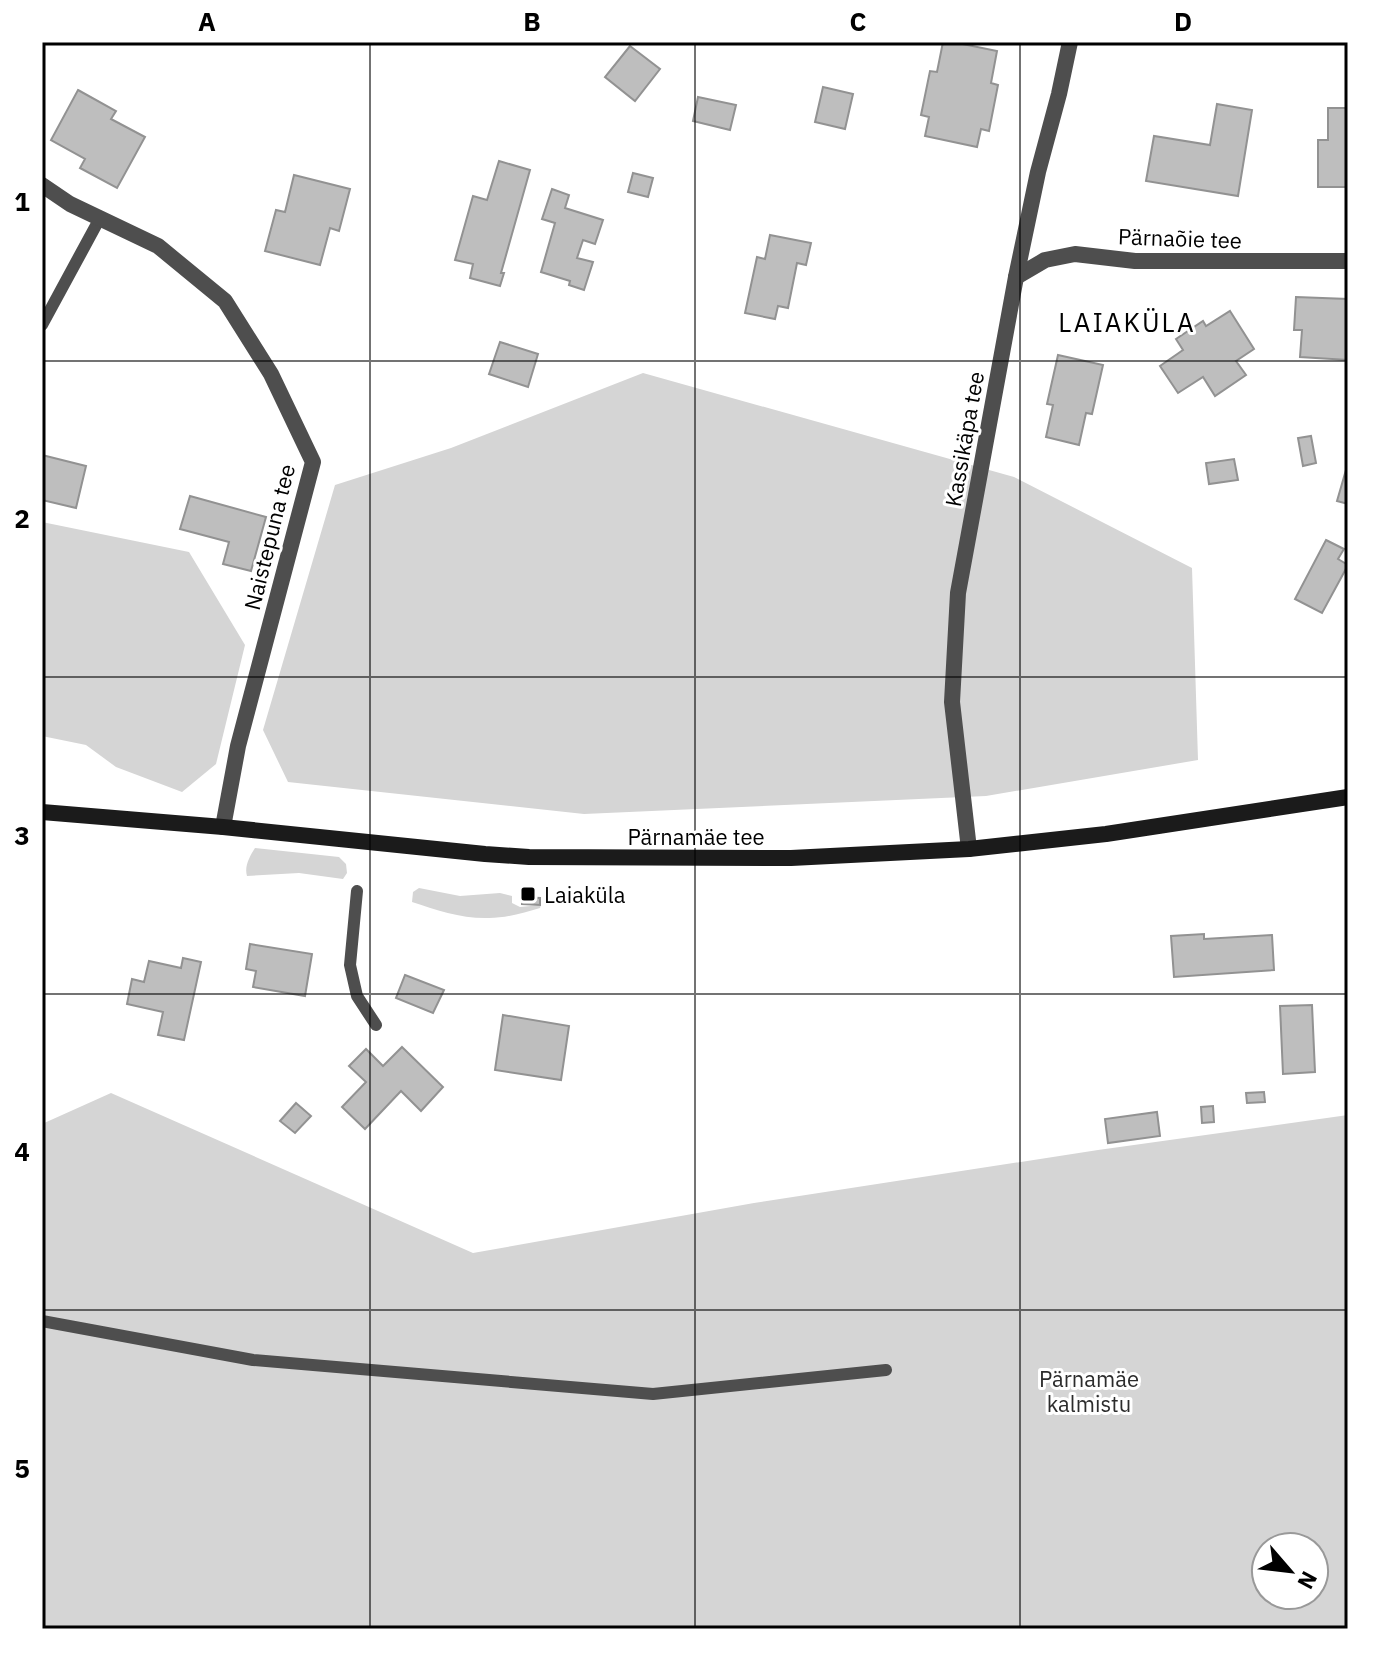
<svg xmlns="http://www.w3.org/2000/svg" width="1390" height="1671" font-family="'IBM Plex Sans',sans-serif">
<rect width="100%" height="100%" fill="#fff"/>
<g fill="#d5d5d5" fill-rule="evenodd">
<polygon points="643,373 1014,477 1192,568 1198,760 986,796 584,814 288,782 263,730 335,485 451,448"/>
<polygon points="42,522 189,552 245,645 216,764 182,792 116,767 86,745 42,736"/>
<path d="M255 848 339 857 346 864 347 873 343 879 299 873 247 876C244 866 250 856 255 848Z"/>
<path d="M419 888 460 896 500 893 512 896V903L520 907 541 905 540 908C524 913 506 918 489 918 463 919 436 910 412 902L413 892Z"/>
<path d="M111 1093 473 1253 754 1203 1098 1150 1348 1115V1629H42V1124ZM1266 1547H1314V1595H1266Z"/>
</g>
<g fill="#bebebe" stroke="#929292" stroke-width="2">
<polygon points="943,42 953,42 997,51 991,83 998,85 989,131 981,129 977,147 925,136 929,117 921,115 930,71 937,72"/>
<polygon points="630,46 660,69 635,101 605,77"/>
<polygon points="823,87 853,94 845,129 815,122"/>
<polygon points="78,90 116,111 111,119 145,137 117,188 80,168 85,159 51,140"/>
<polygon points="698,97 736,105 730,130 693,121"/>
<polygon points="1217,104 1252,110 1238,196 1146,181 1154,136 1210,145"/>
<polygon points="1328,108 1348,108 1348,187 1318,187 1318,140 1328,140"/>
<polygon points="499,161 530,170 501,273 504,273 500,286 470,278 473,264 455,260 473,196 487,200"/>
<polygon points="633,173 653,178 648,197 628,192"/>
<polygon points="294,175 350,189 339,231 330,228 320,265 265,251 276,210 285,212"/>
<polygon points="552,189 569,195 565,208 603,220 595,244 583,240 577,258 593,262 584,290 569,285 570,281 541,272 555,223 542,219"/>
<polygon points="770,235 811,243 806,265 797,263 788,308 778,306 775,319 745,313 757,257 765,259"/>
<polygon points="1296,297 1348,299 1348,360 1300,357 1302,330 1294,330"/>
<polygon points="1230,311 1254,349 1236,361 1246,375 1215,396 1203,377 1178,393 1160,366 1183,350 1176,339 1203,321 1206,326"/>
<polygon points="500,342 538,354 528,387 489,374"/>
<polygon points="1058,355 1103,365 1092,414 1086,413 1079,445 1046,437 1053,405 1047,404"/>
<polygon points="1311,436 1316,463 1303,466 1298,438"/>
<polygon points="42,455 86,466 76,508 42,500"/>
<polygon points="1234,459 1238,480 1209,484 1206,463"/>
<polygon points="1348,463 1348,504 1337,501"/>
<polygon points="190,496 266,517 251,571 223,564 229,542 180,529"/>
<polygon points="1326,540 1344,549 1338,559 1348,565 1322,613 1295,599"/>
<polygon points="522,897 540,898 540,905 522,904"/>
<polygon points="1204,934 1204,939 1272,935 1274,970 1174,977 1171,936"/>
<polygon points="250,944 312,954 305,996 253,987 256,971 246,969"/>
<polygon points="183,958 201,962 184,1040 158,1035 163,1012 127,1004 132,979 144,982 149,961 181,968"/>
<polygon points="405,975 444,990 433,1013 396,998"/>
<polygon points="1312,1005 1315,1072 1283,1074 1280,1006"/>
<polygon points="503,1015 569,1026 561,1080 495,1070"/>
<polygon points="402,1047 443,1087 421,1111 401,1091 365,1129 342,1107 366,1082 349,1066 366,1049 383,1066"/>
<polygon points="1264,1092 1265,1102 1247,1103 1246,1093"/>
<polygon points="296,1103 311,1116 295,1133 280,1121"/>
<polygon points="1213,1106 1214,1122 1202,1123 1201,1107"/>
<polygon points="1157,1112 1160,1136 1108,1143 1105,1119"/>
</g>
<g fill="none" stroke-linecap="round" stroke-linejoin="round">
<g stroke="#4e4e4e" stroke-width="12">
<polyline points="42,325 100,218"/>
<polyline points="357,891 350,965 357,996 376,1025"/>
<polyline points="42,1321 253,1360 653,1394 886,1370"/>
</g>
<g stroke="#4e4e4e" stroke-width="16">
<polyline points="42,185 70,204 158,246 225,301 271,374 313,462 238,746 223,827"/>
<polyline points="1016,277 1045,260 1075,254 1135,261 1348,261"/>
<polyline points="969,849 952,702 958,593 1016,277 1038,172 1059,94 1070,42"/>
</g>
<polyline stroke="#1b1b1b" stroke-width="16" points="42,812 223,827 485,854 529,857 791,858 969,849 1106,834 1348,797"/>
</g>
<path fill="none" stroke="#000" stroke-width="2" stroke-opacity="0.55" d="M370 42V1629M695 42V1629M1020 42V1629M42 361H1348M42 677H1348M42 994H1348M42 1310H1348"/>
<rect fill="#000" stroke="#fff" stroke-width="3" x="520" y="886" width="16" height="16" rx="4"/>
<g text-anchor="middle" dominant-baseline="central" stroke-width="6" stroke-linejoin="round" paint-order="stroke">
<g font-size="22" fill="#000" stroke="#fff">
<text transform="translate(1180 238) rotate(2)">Pärnaõie tee</text>
<text transform="translate(964 439) rotate(-80)">Kassikäpa tee</text>
<text transform="translate(269 537) rotate(-76)">Naistepuna tee</text>
<text x="696" y="836">Pärnamäe tee</text>
</g>
<g font-size="22" fill="#000" stroke="#fff" text-anchor="start">
<text x="544" y="894">Laiaküla</text>
</g>
<g font-size="22" fill="#2c2c2c" stroke="#fff">
<text x="1089" y="1378">Pärnamäe<tspan x="1089" dy="25">kalmistu</tspan></text>
</g>
<g font-size="26" letter-spacing="2" fill="#000" stroke="#fff">
<text x="1127" y="322">LAIAKÜLA</text>
</g>
</g>
<rect width="1390" height="1671" fill="none" stroke="#ffffff" stroke-width="88"/>
<g transform="translate(1290 1571) rotate(118)"><circle r="38" fill="#ffffff" stroke="#999999" stroke-width="2"/>
<path d="M0-6L14 30L0 20L-14 30Z" fill="#000000"/>
<text y="-12" font-size="22" font-weight="bold" text-anchor="middle" fill="#000000">N</text>
</g>
<rect x="44" y="44" width="1302" height="1583" fill="none" stroke="#000" stroke-width="3"/>
<g font-size="26" text-anchor="middle" font-weight="bold" fill="#000">
<text x="207" y="31">A</text>
<text x="532" y="31">B</text>
<text x="858" y="31">C</text>
<text x="1183" y="31">D</text>
<text x="22" y="211">1</text>
<text x="22" y="528">2</text>
<text x="22" y="845">3</text>
<text x="22" y="1161">4</text>
<text x="22" y="1478">5</text>
</g>
</svg>
